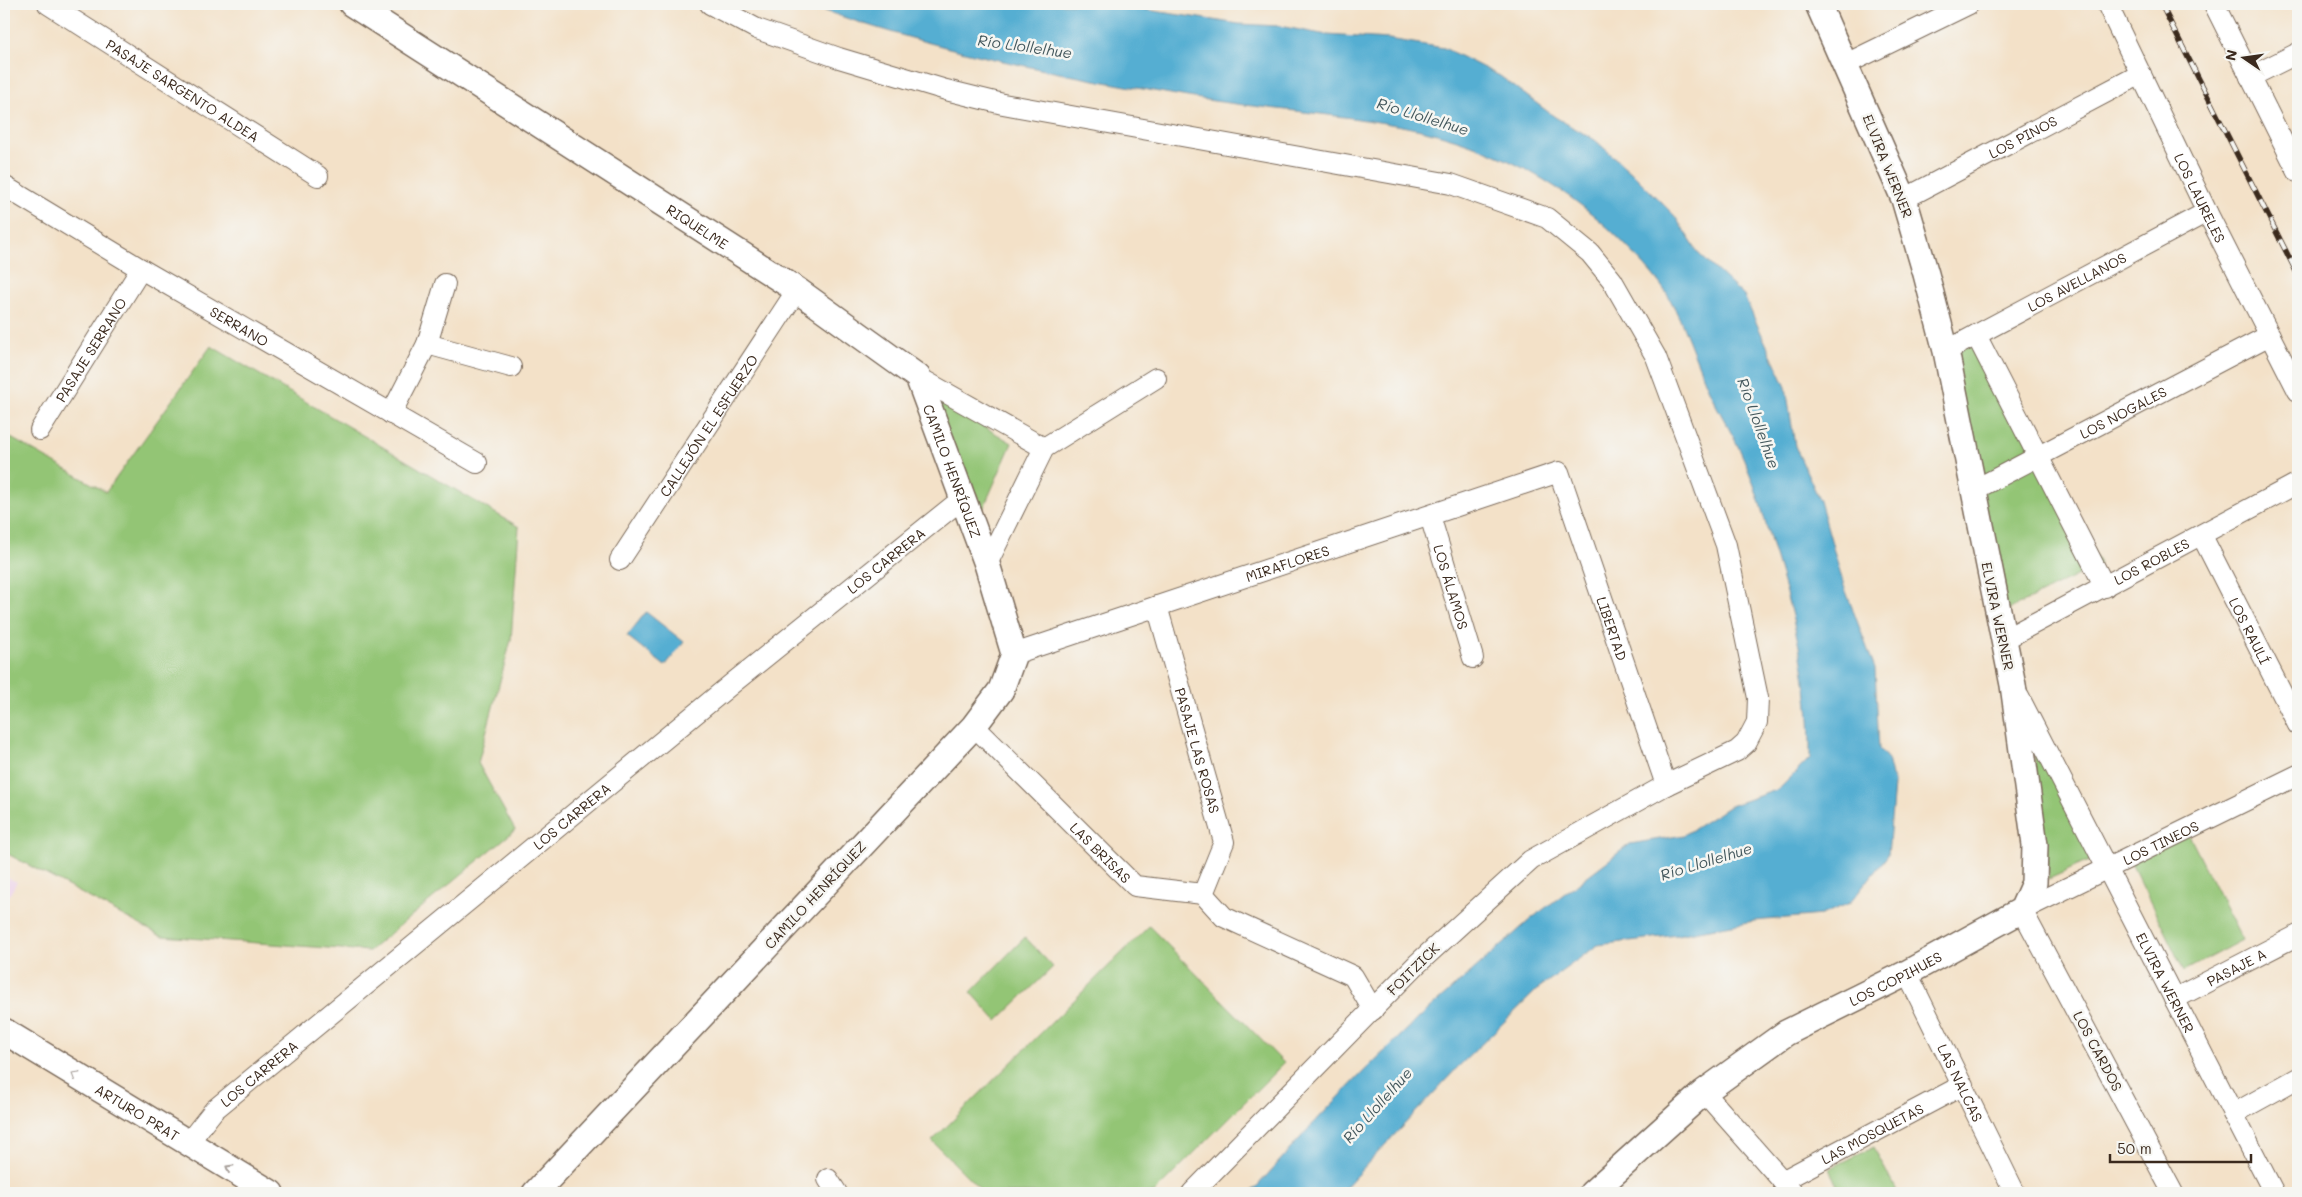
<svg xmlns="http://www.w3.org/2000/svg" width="2302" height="1197" font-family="Mali,sans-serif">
<rect width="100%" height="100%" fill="#f6f6f2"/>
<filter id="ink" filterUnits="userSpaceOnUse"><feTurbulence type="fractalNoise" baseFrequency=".02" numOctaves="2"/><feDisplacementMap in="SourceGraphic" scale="10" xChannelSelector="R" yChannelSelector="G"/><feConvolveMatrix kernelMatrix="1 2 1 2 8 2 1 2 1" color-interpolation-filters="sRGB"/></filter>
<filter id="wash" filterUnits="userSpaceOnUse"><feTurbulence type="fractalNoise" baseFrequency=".0096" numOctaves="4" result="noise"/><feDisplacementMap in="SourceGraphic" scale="20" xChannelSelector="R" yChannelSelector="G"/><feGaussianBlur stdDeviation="1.12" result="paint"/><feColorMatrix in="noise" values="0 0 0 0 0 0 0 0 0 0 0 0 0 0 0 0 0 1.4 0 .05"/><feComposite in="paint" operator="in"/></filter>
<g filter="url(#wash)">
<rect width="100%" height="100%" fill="#f3e1c8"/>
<polygon fill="#edd1e9" points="4,876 17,882 4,904"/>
<g fill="#93c575" stroke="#67784a">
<polygon points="1980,328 2100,564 2004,612 1949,343"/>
<polygon points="211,346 519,527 511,640 478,763 515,830 369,951 161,936 4,852 4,434 106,492"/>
<polygon points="940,401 1012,443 983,509 936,408"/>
<polygon points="2031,730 2093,859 2049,879"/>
<polygon points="2188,833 2242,940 2184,971 2131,863"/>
<polygon points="1149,926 1284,1063 1154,1193 984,1193 932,1141"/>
<polygon points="1025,937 1053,967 997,1021 971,992"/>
<polygon points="1874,1147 1897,1193 1841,1193 1829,1169"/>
</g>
<g fill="#55aed2" stroke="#486c78">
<path d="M806 4H1108L1239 24 1279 26 1327 35 1389 39 1444 48 1500 76 1555 117 1595 140 1633 174 1674 215 1699 254 1744 296 1786 387 1795 446 1820 501 1844 586 1875 669 1879 749 1888 759 1894 784 1888 855 1850 903 1821 915 1754 921 1677 935 1598 945 1540 987 1458 1067 1340 1193H1251L1310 1127 1365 1070 1419 1018 1532 918 1630 844 1684 835 1730 806 1779 789 1810 758C1811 682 1795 621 1773 549 1765 521 1758 493 1747 467 1739 445 1726 424 1715 403 1699 371 1689 336 1673 305 1664 286 1648 269 1634 254 1574 188 1494 144 1407 127 1335 113 1260 109 1188 97 1061 75 927 49 806 4Z"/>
<polygon points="646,612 684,642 665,666 627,636"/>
</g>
</g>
<g filter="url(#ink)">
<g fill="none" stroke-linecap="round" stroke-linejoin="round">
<defs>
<g id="minor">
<path id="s1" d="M48 4 318 176"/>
<polyline points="710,4 757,29 839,58 946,90 1003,104 1451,184 1547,218 1590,253 1612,280 1656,357 1726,545 1758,698 1757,722 1746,743 1737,751 1666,785 1531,860 1417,964 1192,1193"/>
<path id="s2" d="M2107 4 2207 212 2298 391"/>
<polyline points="2214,4 2298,172"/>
<polyline points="1846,64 1969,4"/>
<polyline points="2250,77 2298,53"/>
<path id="s3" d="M4 186 141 269 477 463"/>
<path id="s4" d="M1904 199 2141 74"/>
<polyline points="1976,335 2105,587"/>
<polyline points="427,344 511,367"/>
<path id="s5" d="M1946 351 2207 212"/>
<polyline points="918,377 1044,448"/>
<polyline points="391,414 427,344 445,284"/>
<path id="s6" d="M40 430 141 269"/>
<path id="s7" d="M1974 490 2270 335"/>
<path id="s8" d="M1430 516 1473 658"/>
<path id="s9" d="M2202 536 2298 725"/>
<path id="s10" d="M620 560 797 290"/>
<polyline points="987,564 1044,448 1156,378"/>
<path id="s11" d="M1157 606 1224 842 1203 894"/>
<path id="s12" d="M2003 640 2298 483"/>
<path id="s13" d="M1014 654 1559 472 1666 785"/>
<path id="s14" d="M2019 697 2274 1193"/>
<path id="s15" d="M974 726 1135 886 1203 894 1224 917 1353 976 1373 1010"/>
<path id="s16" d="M1907 973 2015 1193"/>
<path id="s17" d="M2174 999 2298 935"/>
<polyline points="1704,1092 1793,1193"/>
<polyline points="2233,1114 2298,1078"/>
<path id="s18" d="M188 1143 214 1110 734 682 963 498"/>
<polyline points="828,1179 837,1193"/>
<path id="s19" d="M1782 1181 1963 1085"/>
<path id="s20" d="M2173 1193 2022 910 2298 775"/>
</g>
<g id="major">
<path id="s21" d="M352 4 797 290 918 377 987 564 1014 654 1001 690 974 726 535 1193"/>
<path id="s22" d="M4 1031 271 1193"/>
<path id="s23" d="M1592 1193 1704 1092 1786 1033 1907 973 2022 910 2034 883 2035 845 2013 685 1946 351 1926 274 1904 199 1818 4"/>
</g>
</defs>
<use href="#minor" stroke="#7b6a5a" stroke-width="22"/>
<use href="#major" stroke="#7b6a5a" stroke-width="28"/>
<use href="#minor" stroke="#fff" stroke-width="20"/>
<use href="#major" stroke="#fff" stroke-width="25"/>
<defs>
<polyline id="rail" points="2161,4 2298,275"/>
</defs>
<use href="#rail" stroke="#3b2a1e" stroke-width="5.5"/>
<use href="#rail" stroke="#f6f6f2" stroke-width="4" stroke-dasharray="11" stroke-linecap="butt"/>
</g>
<defs><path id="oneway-chevron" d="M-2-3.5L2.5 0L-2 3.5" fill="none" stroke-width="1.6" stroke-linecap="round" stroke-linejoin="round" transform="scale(1.25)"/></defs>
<g stroke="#a79f9a">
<use href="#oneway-chevron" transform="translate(75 1075) rotate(-149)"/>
<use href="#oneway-chevron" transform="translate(229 1168) rotate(-149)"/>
</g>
</g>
<g text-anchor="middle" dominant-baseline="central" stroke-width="5" stroke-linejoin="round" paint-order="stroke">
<g font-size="14" fill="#3b2a1e" stroke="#f6f6f2">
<text stroke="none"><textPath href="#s1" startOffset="160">PASAJE SARGENTO ALDEA</textPath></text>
<text stroke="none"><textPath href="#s4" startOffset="134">LOS PINOS</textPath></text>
<text transform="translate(1888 166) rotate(68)">ELVIRA WERNER</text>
<text stroke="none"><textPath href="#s2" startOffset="215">LOS LAURELES</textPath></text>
<text stroke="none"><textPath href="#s21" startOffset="411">RIQUELME</textPath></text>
<text stroke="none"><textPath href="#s5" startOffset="148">LOS AVELLANOS</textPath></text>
<text stroke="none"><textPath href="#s3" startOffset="274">SERRANO</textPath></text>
<text stroke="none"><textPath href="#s6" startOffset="95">PASAJE SERRANO</textPath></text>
<text stroke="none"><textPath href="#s7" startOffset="168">LOS NOGALES</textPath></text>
<text stroke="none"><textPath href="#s10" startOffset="161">CALLEJÓN EL ESFUERZO</textPath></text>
<text stroke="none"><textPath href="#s21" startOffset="778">CAMILO HENRÍQUEZ</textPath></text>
<text stroke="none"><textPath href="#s18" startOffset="910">LOS CARRERA</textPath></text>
<text stroke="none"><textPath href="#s13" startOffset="288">MIRAFLORES</textPath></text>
<text stroke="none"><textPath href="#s12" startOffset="168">LOS ROBLES</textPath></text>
<text stroke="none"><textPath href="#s8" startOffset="74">LOS ÁLAMOS</textPath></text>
<text transform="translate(1998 616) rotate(78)">ELVIRA WERNER</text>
<text stroke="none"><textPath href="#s13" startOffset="740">LIBERTAD</textPath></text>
<text stroke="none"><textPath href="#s9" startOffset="106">LOS RAULÍ</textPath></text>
<text stroke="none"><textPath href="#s11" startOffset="150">PASAJE LAS ROSAS</textPath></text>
<text stroke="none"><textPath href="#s18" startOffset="505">LOS CARRERA</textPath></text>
<text stroke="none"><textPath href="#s20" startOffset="475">LOS TINEOS</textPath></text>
<text stroke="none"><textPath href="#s15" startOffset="179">LAS BRISAS</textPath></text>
<text transform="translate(815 895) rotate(-47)">CAMILO HENRÍQUEZ</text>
<text stroke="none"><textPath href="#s17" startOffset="70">PASAJE A</textPath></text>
<text transform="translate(1413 969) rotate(-45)">FOITZICK</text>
<text stroke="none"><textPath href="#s23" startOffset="374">LOS COPIHUES</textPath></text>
<text stroke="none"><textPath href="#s14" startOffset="321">ELVIRA WERNER</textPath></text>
<text transform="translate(2098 1051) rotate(62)">LOS CARDOS</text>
<text stroke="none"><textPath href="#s18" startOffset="100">LOS CARRERA</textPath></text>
<text stroke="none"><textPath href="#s16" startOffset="122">LAS NALCAS</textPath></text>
<text stroke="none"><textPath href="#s22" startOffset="156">ARTURO PRAT</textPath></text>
<text stroke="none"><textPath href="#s19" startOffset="102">LAS MOSQUETAS</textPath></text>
</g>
<g font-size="15" font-style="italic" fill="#44585d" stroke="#f6f6f2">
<text transform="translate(1025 46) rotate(8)">Río Llollelhue</text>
<text transform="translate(1423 116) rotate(17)">Río Llollelhue</text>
<text transform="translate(1759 423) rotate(70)">Río Llollelhue</text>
<text transform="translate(1706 861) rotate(-17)">Río Llollelhue</text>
<text transform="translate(1377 1105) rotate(-48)">Río Llollelhue</text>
</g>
</g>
<rect width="2302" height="1197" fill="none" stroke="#f6f6f2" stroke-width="20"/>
<g transform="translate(2244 58) rotate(283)" stroke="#f6f6f2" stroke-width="4" paint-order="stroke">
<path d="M0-4L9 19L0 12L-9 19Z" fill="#3b2a1e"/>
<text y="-8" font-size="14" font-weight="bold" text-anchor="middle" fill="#3b2a1e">N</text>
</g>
<path d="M2110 1154v8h141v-8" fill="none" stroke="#3b2a1e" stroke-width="2.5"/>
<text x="2117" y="1154" font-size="15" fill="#3b2a1e" stroke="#f6f6f2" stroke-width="4" paint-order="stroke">50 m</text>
</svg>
